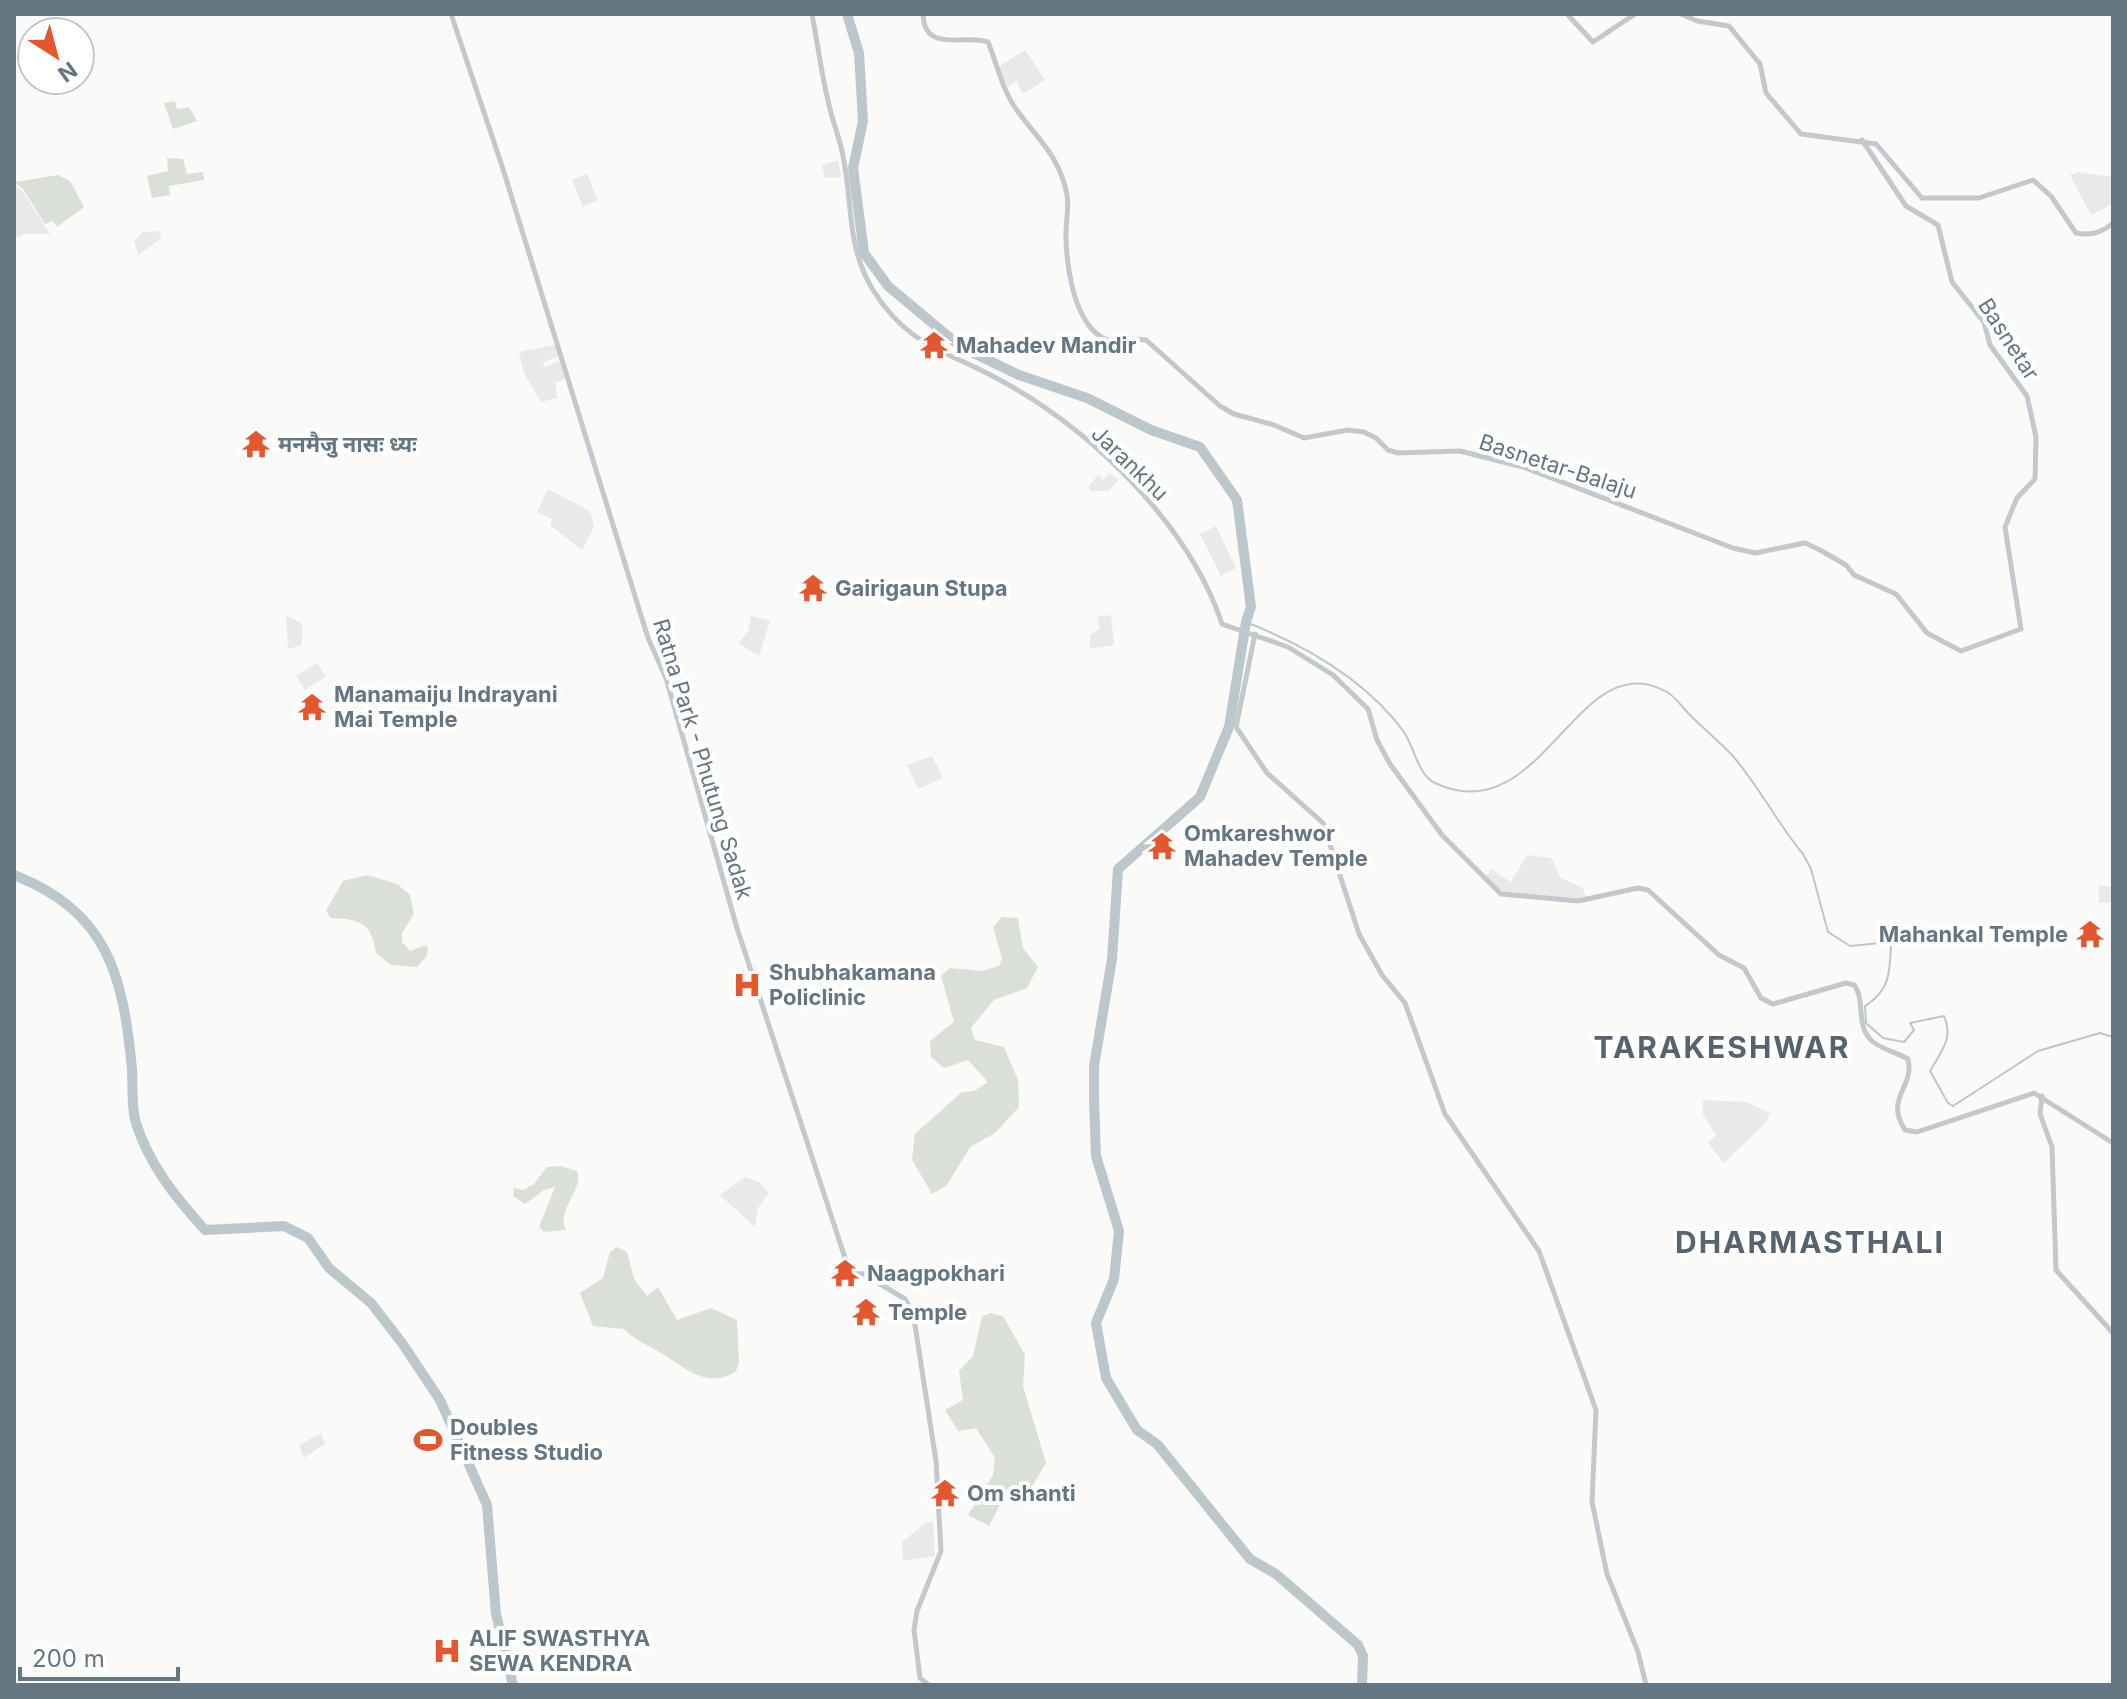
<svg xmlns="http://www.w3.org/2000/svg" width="2127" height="1699" font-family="Inter,'Noto Sans Devanagari',sans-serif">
<rect width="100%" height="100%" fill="#fafaf8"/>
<g fill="#e8e9e9">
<polygon points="1025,50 1045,80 1023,94 1016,81 1008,87 998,67"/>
<polygon points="838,160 841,177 825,178 822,165"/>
<polygon points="2078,172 2113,177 2113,204 2091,215 2070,175"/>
<polygon points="587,174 598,200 583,207 572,180"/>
<polygon points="14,186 22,190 50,234 24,234 18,238 14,234"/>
<polygon points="158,231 162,238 138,255 134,240 143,232"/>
<polygon points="556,345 557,357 543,362 544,367 560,361 566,379 555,383 557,398 541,402 524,373 519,352"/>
<polygon points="1110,473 1119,480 1108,491 1091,491 1088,487 1098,475 1103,480"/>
<polygon points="548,489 590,511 594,527 582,550 550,525 552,519 537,512"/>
<polygon points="1216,526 1236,568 1221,576 1200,534"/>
<polygon points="286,615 302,624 302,645 288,649"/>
<polygon points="1111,615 1114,645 1090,649 1090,635 1100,628 1097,617"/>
<polygon points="751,616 770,620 759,656 738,643 748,632"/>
<polygon points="317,663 326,676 305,690 296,676"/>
<polygon points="932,756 943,778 918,789 907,765"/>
<polygon points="1527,855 1551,858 1561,878 1583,888 1586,900 1509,895 1485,879 1491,869 1511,882"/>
<polygon points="2099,885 2113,887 2113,902 2099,903"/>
<polygon points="1703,1100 1746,1102 1770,1113 1765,1123 1724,1163 1708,1143 1716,1135 1703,1115"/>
<polygon points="745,1177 759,1182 769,1193 758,1208 755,1227 720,1195"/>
<polygon points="321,1433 325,1444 304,1458 299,1445"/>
<polygon points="927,1522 933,1522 935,1556 903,1561 902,1542"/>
</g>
<g fill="#dadfd7">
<polygon points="175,101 177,109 189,107 197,121 173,129 164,103"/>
<polygon points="167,158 183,159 187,174 203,172 204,180 169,186 170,195 152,198 147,176 168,171"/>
<polygon points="58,175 70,181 84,207 57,227 53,221 45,224 23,189 14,182"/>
<path d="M367 875 397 884 410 895 414 914 402 933V942L410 951 426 945 428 948 426 957 417 967 391 965 376 953C372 923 360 919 331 918L326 911 343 881Z"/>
<polygon points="1002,917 1018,918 1023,948 1038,967 1027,988 994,1000 971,1028 975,1040 1004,1047 1018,1080 1019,1107 995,1133 970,1147 947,1185 932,1194 912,1160 915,1134 962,1092 974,1091 988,1082 968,1060 944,1068 931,1057 930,1041 954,1022 941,976 950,968 982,971 999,966 1002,958 993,927"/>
<path d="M560 1166 577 1171C584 1191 556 1208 566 1230L544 1232 539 1227 555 1187 544 1190 525 1204 513 1196 514 1188 523 1190 534 1184 547 1167Z"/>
<path d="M617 1247 627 1252 634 1279 647 1296 658 1287 677 1320 711 1308 737 1320 739 1363 736 1371C708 1390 685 1368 661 1353 648 1345 636 1341 624 1329L593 1326 580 1293 603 1278 610 1252Z"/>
<polygon points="990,1313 1003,1316 1025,1355 1023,1386 1046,1463 1030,1490 1006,1493 989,1526 968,1515 993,1475 995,1458 976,1428 958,1431 945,1410 963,1400 959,1371 973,1356 982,1317"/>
</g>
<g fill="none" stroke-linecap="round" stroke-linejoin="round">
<g stroke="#bbc7cb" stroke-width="2">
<path d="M1246 622C1304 645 1366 680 1404 732 1414 747 1418 775 1435 783 1543 834 1577 641 1667 692 1676 697 1684 710 1692 717 1705 730 1720 742 1732 755 1759 786 1777 823 1803 854L1811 869 1828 932 1850 946 1891 942C1890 970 1891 990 1865 1006L1866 1023 1883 1038 1904 1042 1914 1030 1910 1023 1944 1016C1954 1038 1941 1052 1930 1071L1948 1103 1953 1106 2038 1051 2100 1033 2113 1037"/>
<polyline points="2113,1068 2113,1071"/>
</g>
<g stroke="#bbc7cb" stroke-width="10">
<polyline points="847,14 859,53 863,121 853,168 864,253 888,286 961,347 1019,375 1087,398 1151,430 1200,447 1237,500 1251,607 1246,622 1229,727 1200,797 1118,869 1112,959 1094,1066 1094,1098 1096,1156 1119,1231 1114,1279 1096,1323 1106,1378 1137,1430 1157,1444 1250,1559 1276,1574 1358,1645 1363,1656 1362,1685"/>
<path d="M14 875C108 912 123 975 132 1069 133 1086 131 1107 136 1123 149 1165 177 1199 205 1230L284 1226 308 1238 329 1268 371 1303 402 1343 440 1400 487 1505 496 1614 513 1685"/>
</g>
<g stroke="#c3c8cc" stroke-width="5">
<polyline points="451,14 503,169 648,638 666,678 737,928 847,1264 905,1299 913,1312 936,1461 941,1551 917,1611 914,1630 920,1678 929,1685"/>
<path d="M812 14C818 46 822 78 830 109 834 125 840 140 843 156 853 203 846 246 873 290 908 346 945 350 998 379 1090 428 1189 524 1222 624L1288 647 1333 675 1368 709 1377 740 1390 764 1442 835 1501 894 1578 901 1638 888 1648 890 1719 955 1744 968 1761 998 1773 1004 1846 983 1854 985C1866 1000 1855 1026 1872 1041 1881 1049 1898 1053 1908 1059 1915 1088 1884 1097 1905 1130L1917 1132 2034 1093 2113 1143"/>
<path d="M923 14C924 55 968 33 988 42 997 64 1002 89 1016 109 1035 136 1055 151 1065 186 1071 205 1065 221 1066 240 1067 267 1073 307 1091 328 1110 350 1122 336 1146 340L1220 406 1234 414 1274 425 1304 438 1348 430 1364 432 1376 438 1388 450 1398 453 1460 451 1523 467 1733 548 1755 553 1805 543 1820 550 1846 565 1854 575 1896 594 1927 633 1961 651 2021 629 2005 527 2017 498 2035 479 2036 437 2027 396 1990 345 1984 322 1952 282 1938 225 1906 206 1862 140"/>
<polyline points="1567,14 1593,42 1635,14"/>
<path d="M1681 14 1697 21 1729 26 1760 64 1766 93 1801 134 1876 144 1922 198H1979L2033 180 2051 196 2076 233C2090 236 2103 232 2113 223"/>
<polyline points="1255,634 1236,727 1267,773 1323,823 1359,934 1382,975 1405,1003 1445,1114 1539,1251 1596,1410 1592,1502 1607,1574 1638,1652 1646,1685"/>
<polyline points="2042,1096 2040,1114 2052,1147 2056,1270 2113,1333"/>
</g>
</g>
<defs>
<symbol id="temple-bare" viewBox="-9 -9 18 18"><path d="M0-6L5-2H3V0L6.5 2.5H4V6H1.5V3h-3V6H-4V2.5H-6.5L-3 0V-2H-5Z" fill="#e4572e" stroke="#fff" stroke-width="2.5" paint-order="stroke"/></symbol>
<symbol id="hospital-bare" viewBox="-9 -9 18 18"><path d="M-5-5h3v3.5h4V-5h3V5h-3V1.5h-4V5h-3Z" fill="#e4572e" stroke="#fff" stroke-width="2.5" paint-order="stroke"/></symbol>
<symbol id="stadium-bare" viewBox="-9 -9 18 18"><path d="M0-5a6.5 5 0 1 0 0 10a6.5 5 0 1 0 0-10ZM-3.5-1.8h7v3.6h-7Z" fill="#e4572e" stroke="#fff" stroke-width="2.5" paint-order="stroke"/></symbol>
</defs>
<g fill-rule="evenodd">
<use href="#temple-bare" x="914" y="325" width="40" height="40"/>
<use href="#temple-bare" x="236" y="424" width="40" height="40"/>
<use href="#temple-bare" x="793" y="568" width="40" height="40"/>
<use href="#temple-bare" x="292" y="687" width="40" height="40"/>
<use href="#temple-bare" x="1142" y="826" width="40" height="40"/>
<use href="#temple-bare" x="2070" y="914" width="40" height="40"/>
<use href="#hospital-bare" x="727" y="965" width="40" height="40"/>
<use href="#temple-bare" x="825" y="1253" width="40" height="40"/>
<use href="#temple-bare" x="846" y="1292" width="40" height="40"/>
<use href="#stadium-bare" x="408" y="1420" width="40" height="40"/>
<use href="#temple-bare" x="925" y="1473" width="40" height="40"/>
<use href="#hospital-bare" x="427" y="1631" width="40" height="40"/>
</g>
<g text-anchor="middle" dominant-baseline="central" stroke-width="8" stroke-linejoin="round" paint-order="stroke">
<g font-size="22" fill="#657683" stroke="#fff">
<text transform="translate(2009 339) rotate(57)">Basnetar</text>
<text transform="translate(1130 463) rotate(44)">Jarankhu</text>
<text transform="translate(1558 466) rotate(18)">Basnetar-Balaju</text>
<text transform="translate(703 759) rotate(73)">Ratna Park - Phutung Sadak</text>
</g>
<g font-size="22" font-weight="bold" fill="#657683" stroke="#fff" text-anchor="start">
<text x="956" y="345">Mahadev Mandir</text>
<text x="278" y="444">मनमैजु नासः ध्यः</text>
<text x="835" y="588">Gairigaun Stupa</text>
<text x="334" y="694">Manamaiju Indrayani<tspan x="334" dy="25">Mai Temple</tspan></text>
<text x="1184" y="833">Omkareshwor<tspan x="1184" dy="25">Mahadev Temple</tspan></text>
<text x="2068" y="934" text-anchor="end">Mahankal Temple</text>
<text x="769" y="972">Shubhakamana<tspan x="769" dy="25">Policlinic</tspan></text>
<text x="867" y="1273">Naagpokhari</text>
<text x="888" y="1312">Temple</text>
<text x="450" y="1427">Doubles<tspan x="450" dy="25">Fitness Studio</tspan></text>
<text x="967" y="1493">Om shanti</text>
<text x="469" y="1638">ALIF SWASTHYA<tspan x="469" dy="25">SEWA KENDRA</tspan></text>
</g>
<g font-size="30" font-weight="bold" letter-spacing="2" fill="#57646e" stroke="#fff">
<text x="1722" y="1047">TARAKESHWAR</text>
<text x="1810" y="1242">DHARMASTHALI</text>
</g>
</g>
<rect width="2127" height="1699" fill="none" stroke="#657683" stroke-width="32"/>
<g transform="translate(56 56) rotate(144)"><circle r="38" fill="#ffffff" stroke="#c1c8cd" stroke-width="2"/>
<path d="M0-6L14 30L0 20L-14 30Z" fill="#e4572e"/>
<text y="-12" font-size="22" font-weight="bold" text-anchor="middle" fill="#657683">N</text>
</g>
<path d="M20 1667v12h158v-12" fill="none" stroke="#657683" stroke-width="4"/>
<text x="32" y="1667" font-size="24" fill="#657683" stroke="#ffffff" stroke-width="6" paint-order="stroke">200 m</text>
</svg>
